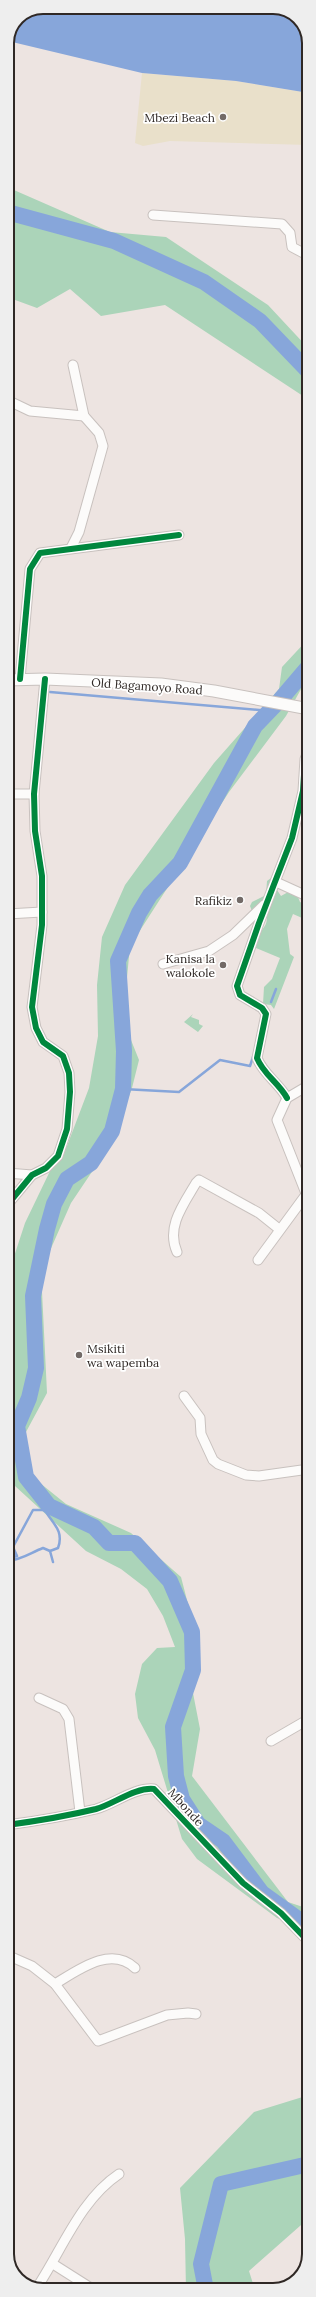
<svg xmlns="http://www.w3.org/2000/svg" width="316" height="2297" font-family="Lora,serif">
<rect width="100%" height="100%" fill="#ede4e1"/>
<g fill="#abd4b9">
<polygon points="7,187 110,232 166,237 268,305 309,349 309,404 303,396 165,305 101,316 70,289 37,308 7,297"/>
<polygon points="309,638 309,675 286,716 229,792 130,946 123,1020 139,1060 132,1088 112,1142 71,1203 41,1271 47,1393 26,1432 24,1463 35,1479 66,1504 131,1533 181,1577 194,1627 193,1693 200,1729 192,1776 288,1902 309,1909 309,1930 277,1918 197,1859 182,1839 155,1750 138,1718 135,1694 142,1664 157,1648 175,1647 163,1616 147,1589 121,1569 86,1551 15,1486 7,1470 7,1403 14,1384 8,1339 7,1278 25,1223 50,1171 67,1146 89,1088 98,1036 97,985 102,937 125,885 214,763 279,689 282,667"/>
<path d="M271 878H275L277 890 281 896 290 891 296 892 300 902 309 907V921L293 914 287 929 290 954 294 957 274 1009 271 1005 263 1004 264 987 272 979 280 958 256 948 252 942 256 930H262C266 925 268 921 266 914L252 911 250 906 252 902 266 895 267 881Z"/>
<polygon points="193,1014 191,1017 199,1020 199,1024 203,1026 198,1032 184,1022"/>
<polygon points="309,2095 309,2218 249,2271 255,2290 186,2290 185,2239 180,2188 254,2112"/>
</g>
<polygon fill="#e9e0ca" points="142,73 236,81 309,93 309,145 170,141 143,146 135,143"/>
<polygon fill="#87a6da" points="43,7 278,7 298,17 309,38 309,93 236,81 142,73 8,41 18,17"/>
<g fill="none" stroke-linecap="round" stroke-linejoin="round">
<g stroke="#87a6da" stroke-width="2.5">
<polyline points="50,692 270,711"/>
<polyline points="271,1002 276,989"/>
<polyline points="123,1089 179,1092 220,1060 250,1066 253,1057"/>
<path d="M39 1493C40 1498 41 1504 44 1508 50 1522 65 1529 58 1548L50 1551 53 1562"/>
<polyline points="7,1559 17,1556 13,1547 33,1510 44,1510"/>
<path d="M7 1561C22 1560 30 1553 43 1548L50 1551"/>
</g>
<g stroke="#87a6da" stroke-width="16">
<polyline points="7,212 114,241 204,282 260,321 309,372"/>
<polyline points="309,666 280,700 255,726 180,863 150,895 139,913 118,961 124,1051 123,1089 112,1131 91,1163 67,1179 54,1204 47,1229 33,1296 36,1368 29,1398 17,1426 26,1477 49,1506 94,1527 109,1543 135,1543 170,1581 192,1632 193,1670 173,1727 176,1776 182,1799 198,1824 223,1841 262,1893 309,1927"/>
<polyline points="206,2290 201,2264 221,2184 309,2164"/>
</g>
<defs>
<g id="minor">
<polyline points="153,215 282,224 290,233 292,247 309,256"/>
<polyline points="7,400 30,411 84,416"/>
<polyline points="71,548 79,532 103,446 99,433 84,416 73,365"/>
<polyline points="20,679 30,569 40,553 179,535"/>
<polyline points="7,794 34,794"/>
<polyline points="276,882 309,897"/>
<polyline points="7,914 42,912"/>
<polyline points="163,964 209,951 233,935 264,905"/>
<polyline points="309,1085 287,1098 277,1120 309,1201"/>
<path d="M287 1098C279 1083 263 1074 257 1058L266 1014 262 1008 240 995 237 986 259 923 292 838 303 791 305 759 309 750"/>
<polyline points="7,1173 32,1175"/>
<polyline points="7,1209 8,1204 32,1175 46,1168 58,1156 67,1129 70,1092 69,1073 63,1056 43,1042 36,1028 32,1007 42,925 42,876 35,831 34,794 45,679"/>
<path d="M177 1252C166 1227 183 1205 196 1183L199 1180 259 1213 279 1229"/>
<polyline points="258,1260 305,1196"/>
<polyline points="7,1320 7,1323"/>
<polyline points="184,1396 200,1418 201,1434 213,1460 218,1464 246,1475 259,1476 309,1469"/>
<polyline points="39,1698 63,1709 69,1719 80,1812"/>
<polyline points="271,1741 309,1719"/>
<path d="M7 1825C37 1821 67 1816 96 1809 114 1804 135 1787 154 1789L243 1883 281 1913 309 1942"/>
<polyline points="7,1955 32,1966 55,1984 98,2041 167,2015 188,2013 196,2014"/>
<path d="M55 1984C78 1970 111 1945 135 1968"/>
<polyline points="53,2264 94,2290"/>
<path d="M36 2289C62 2250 80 2200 119 2174"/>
</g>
<polyline id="major" points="7,680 45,679 161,684 214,691 309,709"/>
</defs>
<use href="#minor" stroke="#c8c1be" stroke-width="11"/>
<use href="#major" stroke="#c8c1be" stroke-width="13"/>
<use href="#minor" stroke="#fcfbfa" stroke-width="9"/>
<use href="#major" stroke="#fcfbfa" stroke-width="11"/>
<defs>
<g id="cycleway">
<polyline points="20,679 30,569 40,553 179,535"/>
<path d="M287 1098C279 1083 263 1074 257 1058L266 1014 262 1008 240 995 237 986 259 923 292 838 303 791 305 759 309 750"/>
<polyline points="7,1209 8,1204 32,1175 46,1168 58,1156 67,1129 70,1092 69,1073 63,1056 43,1042 36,1028 32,1007 42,925 42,876 35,831 34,794 45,679"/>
<path d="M7 1825C37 1821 67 1816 96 1809 114 1804 135 1787 154 1789L243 1883 281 1913 309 1942"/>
</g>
</defs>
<use href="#cycleway" stroke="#fff" stroke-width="8"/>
<use href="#cycleway" stroke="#00873e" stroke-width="6"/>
</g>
<g fill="#726a67" stroke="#fff" stroke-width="1.5">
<circle cx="223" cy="117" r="4"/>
<circle cx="240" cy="900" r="4"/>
<circle cx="223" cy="965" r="4"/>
<circle cx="79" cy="1355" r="4"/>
</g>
<g text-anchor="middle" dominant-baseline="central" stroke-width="3.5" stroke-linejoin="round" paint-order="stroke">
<g font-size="12" fill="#2f2825" stroke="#fff" text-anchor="end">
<text x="215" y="117">Mbezi Beach</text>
<text x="232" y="900">Rafikiz</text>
<text x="215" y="958">Kanisa la<tspan x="215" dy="14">walokole</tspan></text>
<text x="87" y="1348" text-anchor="start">Msikiti<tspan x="87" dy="14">wa wapemba</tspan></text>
</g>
<g font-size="12" fill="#2f2825" stroke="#fff">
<text transform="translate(147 686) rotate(4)">Old Bagamoyo Road</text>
<text transform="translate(186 1807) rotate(48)">Mbonde</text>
</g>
</g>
<path d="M0 0H316V2297H0ZM43 14H273A29 29 0 0 1 302 43V2254A29 29 0 0 1 273 2283H43A29 29 0 0 1 14 2254V43A29 29 0 0 1 43 14Z" fill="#eee" fill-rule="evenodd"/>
<path fill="none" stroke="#2f2825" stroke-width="2" d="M43 14H273A29 29 0 0 1 302 43V2254A29 29 0 0 1 273 2283H43A29 29 0 0 1 14 2254V43A29 29 0 0 1 43 14Z"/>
</svg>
